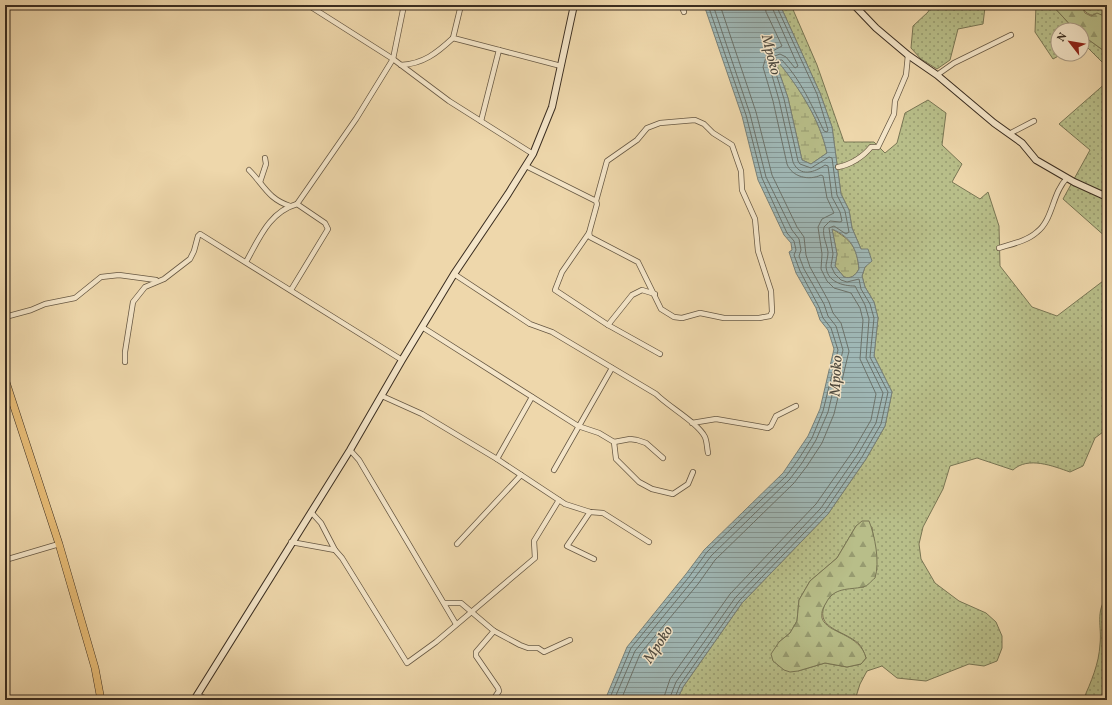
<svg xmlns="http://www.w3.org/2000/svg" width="1112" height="705" font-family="Vollkorn,serif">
<defs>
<pattern id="grass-dots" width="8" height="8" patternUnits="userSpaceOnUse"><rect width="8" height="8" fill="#b8be89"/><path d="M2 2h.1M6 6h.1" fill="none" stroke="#979b70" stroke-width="1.8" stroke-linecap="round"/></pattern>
<pattern id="forest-firs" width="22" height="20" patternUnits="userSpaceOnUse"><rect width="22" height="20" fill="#b8be89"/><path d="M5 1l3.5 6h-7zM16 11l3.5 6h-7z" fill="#979b70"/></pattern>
<pattern id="wetland-marsh" width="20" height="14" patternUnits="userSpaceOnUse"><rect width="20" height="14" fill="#b8be89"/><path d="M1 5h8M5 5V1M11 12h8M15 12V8" fill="none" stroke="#979b70"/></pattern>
<pattern id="water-rules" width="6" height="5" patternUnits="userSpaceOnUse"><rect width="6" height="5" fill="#9fb7b5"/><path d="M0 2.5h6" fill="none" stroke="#839593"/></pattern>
</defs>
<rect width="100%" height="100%" fill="#eed7ab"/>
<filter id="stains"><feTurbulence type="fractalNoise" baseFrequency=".005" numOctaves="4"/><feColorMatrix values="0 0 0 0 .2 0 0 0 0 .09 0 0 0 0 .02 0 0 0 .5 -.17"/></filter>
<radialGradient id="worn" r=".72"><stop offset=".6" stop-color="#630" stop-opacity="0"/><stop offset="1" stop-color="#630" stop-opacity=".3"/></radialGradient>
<g fill="url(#grass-dots)" stroke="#797654" fill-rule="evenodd">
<path d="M780 5H791L817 65 844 142H874L885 153 897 143 905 113 928 100 946 113 942 145 962 164 952 182 980 199 988 192 999 226 1000 266 1032 307 1057 316 1107 278V429L1095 438 1083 466 1070 472C1053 466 1028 456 1013 470L977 458 950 466 943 489 923 527 919 544 921 559 935 583 959 601 986 613 996 622 1002 636V648L997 661 984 666 969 664 926 681 897 678 882 666 867 671 860 684 855 700H677L683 687 742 603 828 514 866 459 885 426 892 392 874 356 878 318 874 302 865 287 862 276 865 267 861 249 852 228 849 210 841 194 832 127 820 93ZM856 526 872 527 877 570 864 587C851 587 834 588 827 600 811 629 843 629 859 644 862 647 864 653 866 658L861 664 847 667 825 663 798 671 779 642 790 633 797 621 799 600 810 581 837 558Z"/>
<polygon points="932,5 987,5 985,7 983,24 958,29 950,60 937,69 921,59 911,48 913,26 928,12"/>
<polygon points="1036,5 1052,5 1075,30 1058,30 1058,54 1062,54 1053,59 1035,32"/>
<path d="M1081 5H1107V19L1104 16C1093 16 1086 16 1081 5Z"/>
<polygon points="1082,35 1107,53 1107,67 1082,42"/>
<polygon points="1107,82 1107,238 1063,199 1090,150 1059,124"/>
<path d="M1107 597V700H1083C1091 682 1099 664 1100 644 1102 628 1095 611 1107 597Z"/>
</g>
<g fill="url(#forest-firs)" stroke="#797654">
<polygon points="1052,5 1081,5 1085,13 1091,16 1097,13 1104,16 1107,19 1107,53 1082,35 1082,30 1075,30"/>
<path d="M862 521H869C875 536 880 562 875 578 871 581 868 586 863 587 848 590 834 587 826 603 823 608 821 612 822 618 827 634 860 633 866 658L861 664 847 667 825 663 798 671 790 672 784 670 773 661 771 654 779 642 790 633 797 621 799 600 810 581 837 558 856 526Z"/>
</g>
<g fill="url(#wetland-marsh)" stroke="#797654">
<path d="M779 62C800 89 820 120 827 153L811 164 802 160 788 98 777 66Z"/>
<path d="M832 229C851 240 857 247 859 269 855 276 851 279 844 277L835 266 837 254Z"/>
</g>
<path fill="url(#water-rules)" stroke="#778079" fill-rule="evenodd" d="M704 5H780L820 93 832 127 841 194 849 210 852 228 861 249H868L872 261 865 267 862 276 865 287 874 302 878 318 874 356 892 392 885 426 866 459 828 514 742 603 683 687 677 700H605L627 647 686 574 704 550 783 473 808 436 820 409 834 349 828 330 820 320 816 308 796 273 789 252 792 250 791 243 784 235 758 180 742 116ZM779 63C800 89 820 120 827 153L811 164 802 160 788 98 777 66ZM832 229C851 237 857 249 859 269 855 276 851 279 844 277L835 266 837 254Z"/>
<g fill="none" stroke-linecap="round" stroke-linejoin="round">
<g stroke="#6c726a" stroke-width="1">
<polyline points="609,700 631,648 689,577 707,552 786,476 798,460 812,438 823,411 838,350 831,328 823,318 819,307 800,271 794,255 796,250 794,241 787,233 762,178 746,115 708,5"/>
<polyline points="614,700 635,651 693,580 711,556 790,479 802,463 816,440 828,412 843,350 836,326 828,316 824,304 804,269 799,256 801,250 799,239 792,230 766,177 750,114 713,5"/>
<polyline points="621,700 640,654 698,584 715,560 794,483 807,466 822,443 834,414 849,351 841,323 833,313 829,302 810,267 806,255 804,237 797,227 772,175 756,112 720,5"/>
<path d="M663 700 670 679 730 594 816 504 853 451 871 420 876 394 860 359 863 320 860 308 851 293 834 288 827 281 821 269 822 254 818 227 822 219 834 213 827 198 823 176 821 175C809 181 792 177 787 164L773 101 763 67 767 54 782 46 766 12 765 5"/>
<path d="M669 700 676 682 735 598 821 508 858 454 876 423 883 393 866 358 869 319 865 305 855 286C843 286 826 282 826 265 827 260 828 256 828 252 827 244 822 236 824 227L830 221 840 222 842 221 840 212 832 197 828 166 825 165C815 172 800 178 793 162L779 100 769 65 772 57 780 54 786 57 795 68 798 66 771 5"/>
<path d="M674 700 680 685 739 601 825 511 862 457 881 424 888 392 870 357 874 318 870 304 861 289 859 279 847 282 841 280 835 274 831 266 833 254 829 228 834 226 846 234 849 232 845 211 837 195 832 158 829 157 811 168 800 164 798 161 784 99 774 67 776 60H782C801 80 812 106 824 131L827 132 828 130 817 94 776 5"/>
</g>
<defs>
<g id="street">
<polyline points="308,5 393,59 449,101 533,154"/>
<polyline points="461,5 453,38 561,66"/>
<polyline points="681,5 684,12"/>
<path d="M401 65C423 64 437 53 453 38"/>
<polyline points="937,75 954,63 1011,35"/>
<polyline points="481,121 499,50"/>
<polyline points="1009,134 1034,121"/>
<polyline points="526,166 596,201 607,161 637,140 647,128 660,123 695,120 704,124 713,133 732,145 741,171 742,190 755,219 758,251 771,291 772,312 770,316 759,318 724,318 700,313 682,318 674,317 661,309 638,262 590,237 589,233 597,204 596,201"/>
<path d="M838 167C850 165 863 157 871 147H878L894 114 895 101 906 75 908 55"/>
<path d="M249 170C264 185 268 199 290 206"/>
<polyline points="260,182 266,164 265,158"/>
<polyline points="589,233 562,272 555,290 608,325 660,354"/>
<path d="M999 248C1012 244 1027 241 1037 232 1053 220 1052 193 1067 178"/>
<path d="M246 262C259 239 269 212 297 204"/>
<path d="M454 274 530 324 552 332 656 394C669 407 698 423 705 437 707 442 707 448 708 453"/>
<polyline points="291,290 328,229 325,223 297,204 356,119 393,59 404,5"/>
<polyline points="5,317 31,310 45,304 75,298 101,277 119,275 156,280"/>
<polyline points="608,325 632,295 642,290 655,294"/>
<polyline points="422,327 578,426 599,433 614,442 630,439 637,440 646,443 663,458"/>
<polyline points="125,362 125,352 133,302 145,287 164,279 190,259 194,251 198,236 200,234 402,360"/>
<polyline points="382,396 422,414 497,459 565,504 590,512 603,513 649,542"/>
<polyline points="692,423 716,419 768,428 771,426 776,416 796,406"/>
<polyline points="614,442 616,459 639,482 652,489 673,494 688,484 693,472"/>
<polyline points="350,450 359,460 456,624"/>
<polyline points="497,459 532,397"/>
<polyline points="554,470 612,368"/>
<polyline points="311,512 321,523 335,550"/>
<polyline points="590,512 567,546 594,559"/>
<polyline points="291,542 335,550 342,558 407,663 436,642 535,558 534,541 559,500"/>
<polyline points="457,544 521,475"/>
<polyline points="5,560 59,544"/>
<polyline points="445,603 461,603 494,631 520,645 528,648 538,648 544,652 570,640"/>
<polyline points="197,695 210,700"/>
<polyline points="493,700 499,691 498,688 476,656 476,652 494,631"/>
</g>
<g id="secondary">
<polyline points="854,5 876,28 908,55 937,75 994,123 1022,143 1036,160 1074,182 1107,197"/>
<polyline points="194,700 350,450 402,360 454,274 508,194 533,154 552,107 574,5"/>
</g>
<polyline id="primary" points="5,379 59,544 95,668 101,700"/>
</defs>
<use href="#street" stroke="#675843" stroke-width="6"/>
<use href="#secondary" stroke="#3a2d20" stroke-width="8"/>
<use href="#primary" stroke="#3a2d20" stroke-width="8"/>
<use href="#street" stroke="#f4e5c8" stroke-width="4.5"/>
<use href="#secondary" stroke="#f4e5c8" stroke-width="6"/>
<use href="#primary" stroke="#e7bc76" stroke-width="7"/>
</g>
<g text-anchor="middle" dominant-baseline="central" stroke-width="3" stroke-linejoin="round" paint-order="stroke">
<g font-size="15" font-style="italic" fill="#4e493e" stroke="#f4e5c8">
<text transform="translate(770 55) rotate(76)">Mpoko</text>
<text transform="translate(837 376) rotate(-87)">Mpoko</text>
<text transform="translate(659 645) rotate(-57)">Mpoko</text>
</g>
</g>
<rect width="1112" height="705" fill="none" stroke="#eed7ab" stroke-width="20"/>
<rect x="6" y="6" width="1100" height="693" fill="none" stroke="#3a2d20" stroke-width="2"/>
<rect x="10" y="10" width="1092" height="685" fill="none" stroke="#3a2d20"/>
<g transform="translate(1070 42) rotate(301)"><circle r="19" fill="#f4e5c8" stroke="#aa9b85"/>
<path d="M0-3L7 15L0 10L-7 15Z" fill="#8f2418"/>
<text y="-6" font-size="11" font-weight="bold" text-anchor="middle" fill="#3a2d20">N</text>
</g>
<rect width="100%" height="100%" filter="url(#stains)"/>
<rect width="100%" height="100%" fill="url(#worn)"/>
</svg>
